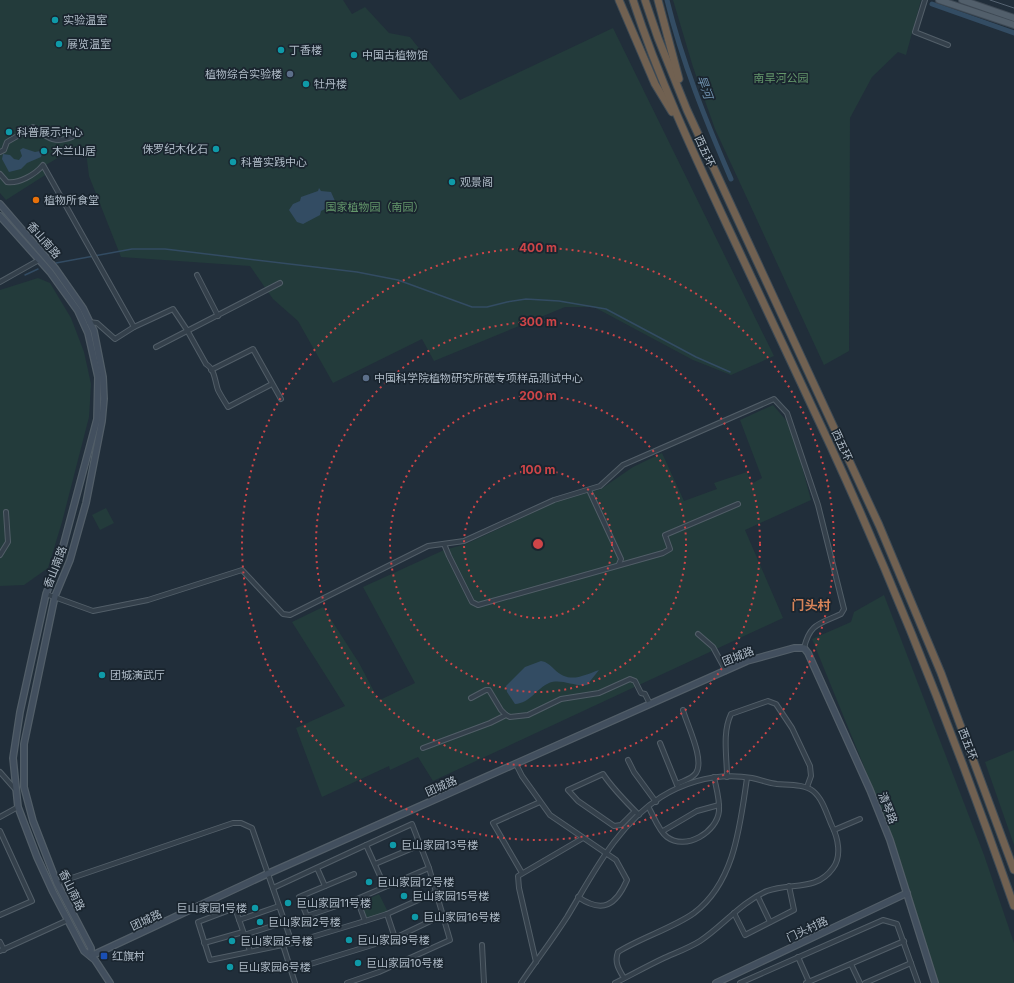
<svg xmlns="http://www.w3.org/2000/svg" width="1014" height="983" font-family="Inter,'Noto Sans SC',sans-serif">
<rect width="100%" height="100%" fill="#212e3a"/>
<g fill="#233b3b">
<polygon points="0,0 343,0 352,14 365,7 389,33 410,37 460,100 613,28 774,356 731,375 693,360 594,307 565,307 434,361 422,339 333,383 298,321 273,299 250,266 121,257 89,176 86,152 74,148 46,165 50,172 6,200 0,193"/>
<polygon points="673,0 921,0 906,55 898,52 872,77 850,118 849,351 824,365 715,129 693,67"/>
<polygon points="38,278 50,283 71,318 84,352 91,384 89,417 62,522 48,568 24,585 0,586 0,290"/>
<polygon points="773,405 791,426 811,500 745,530 783,618 433,781 418,757 390,770 389,766 322,797 296,728 345,706 292,622 323,607 359,663 378,699 382,699 415,683 363,587 444,550 466,544 558,501 601,489 633,467 662,453 684,501 717,489 714,483 747,472 751,484 762,478 740,420"/>
<polygon points="106,508 114,523 100,530 92,515"/>
<polygon points="884,595 984,855 1014,943 1014,983 938,983 894,840 812,639 851,622 854,612"/>
<polygon points="1014,750 1014,845 985,762"/>
<polygon points="379,894 388,912 368,920 361,905 364,901"/>
</g>
<g fill="#334c63">
<polygon points="23,148 35,152 40,151 42,153 41,157 27,163 21,169 9,172 2,159 3,154 10,155 14,159 19,160 22,156 20,150"/>
<polygon points="319,188 321,191 331,192 335,201 333,205 321,211 320,215 303,224 297,222 289,210 293,204 300,201 301,197 318,191"/>
<path d="M541 661C547 662 550 665 554 669 569 684 582 676 599 670L587 685C574 687 561 678 549 683 536 689 530 703 515 704L507 692 506 686 525 667Z"/>
</g>
<g fill="none" stroke-linecap="round" stroke-linejoin="round">
<g stroke="#334c63" stroke-width="1.5">
<polyline points="56,263 132,249 165,249 357,272 398,280 472,307 487,307 507,302 526,299 559,301 606,309 696,357 730,372"/>
<polyline points="25,275 38,269"/>
</g>
<g stroke="#334c63" stroke-width="5">
<path d="M667 0C682 62 706 121 731 179"/>
<polyline points="932,4 1014,33"/>
</g>
<defs>
<g id="street">
<polyline points="925,0 915,32 948,45"/>
<path d="M0 152 4 150 7 142 33 127C48 138 54 144 72 137"/>
<path d="M0 174 7 182C18 184 35 175 43 165L134 327"/>
<polyline points="197,275 218,316"/>
<polyline points="0,282 39,260"/>
<path d="M89 322 97 323 115 339 134 327 173 309 187 330 206 364C215 369 215 382 218 390 221 396 225 402 228 407L272 384"/>
<polyline points="156,347 280,283"/>
<polyline points="211,370 253,349 281,399"/>
<polyline points="589,490 621,559 619,564"/>
<polyline points="444,544 449,556 472,602 478,605 663,553 670,549 665,535 738,504"/>
<polyline points="0,555 8,542 6,512"/>
<path d="M46 594 93 611 148 600 242 570 283 614 290 615 428 546 464 541 554 500 600 486 623 465 774 399 787 413 818 505 844 609 841 614C820 624 810 623 804 648"/>
<polyline points="698,634 713,647 726,671"/>
<polyline points="471,698 486,690 489,690 501,710 506,715"/>
<polyline points="660,743 677,785"/>
<polyline points="423,748 490,723 506,715 510,717 528,715 561,699 599,693 630,679 635,681 641,693 645,694 650,704"/>
<polyline points="628,760 634,772 656,802"/>
<path d="M516 764 522 776 550 815 616 860 627 880C616 905 603 914 578 897"/>
<polyline points="0,772 15,789"/>
<path d="M727 777C727 757 722 733 731 714L768 701 776 704 792 728 810 766 811 776 807 787"/>
<path d="M677 784C683 781 692 779 696 773 705 760 687 725 683 710"/>
<path d="M649 808C654 817 659 831 667 837 686 851 717 832 719 811 720 800 716 787 714 777"/>
<path d="M635 811 621 825 614 826 578 801 568 790 603 774C613 789 626 802 639 815"/>
<polyline points="0,817 18,807"/>
<polyline points="834,830 860,819"/>
<polyline points="0,831 32,901 0,915"/>
<polyline points="663,831 697,811 719,805"/>
<polyline points="375,864 420,845"/>
<polyline points="317,868 325,886"/>
<polyline points="522,873 493,823 540,802"/>
<polyline points="57,883 233,823 241,823 252,828 292,943 365,921 357,899 307,916 299,897 354,874"/>
<polyline points="273,888 366,845"/>
<polyline points="758,897 770,922"/>
<polyline points="357,899 429,868 412,824 366,845 385,887"/>
<polyline points="734,913 745,935 794,910 789,886"/>
<polyline points="387,914 395,938"/>
<polyline points="239,920 279,906"/>
<polyline points="365,921 387,914 436,892"/>
<polyline points="244,935 285,922"/>
<polyline points="0,942 4,950"/>
<polyline points="204,943 243,932"/>
<polyline points="283,945 295,983"/>
<polyline points="482,945 484,983"/>
<polyline points="0,951 68,920"/>
<polyline points="250,951 235,908 198,922 210,960 292,943"/>
<polyline points="798,957 809,982"/>
<polyline points="536,962 519,888 518,876 583,838"/>
<polyline points="851,964 860,983"/>
<polyline points="291,970 395,938 443,915"/>
<path d="M624 978C619 970 614 962 618 952 640 938 673 928 694 913 735 882 740 825 747 778"/>
<polyline points="347,983 379,972 450,940 429,868"/>
<path d="M521 983C536 961 553 939 567 917 593 874 617 825 661 797 689 780 720 773 752 778 761 780 769 783 777 784 788 785 804 784 813 791 823 799 827 815 832 826 838 838 842 856 833 868 816 892 791 882 767 891 741 902 723 926 700 941 689 948 675 953 664 958 647 966 631 975 615 983"/>
<polyline points="740,983 883,920 897,924 918,983"/>
<polyline points="806,983 904,941"/>
<polyline points="865,983 911,963"/>
</g>
<g id="secondary">
<polyline points="0,204 55,268 83,308 94,331 103,377 104,399 102,421 86,503 70,560 55,596 24,744 24,787 33,821 57,883 91,948 91,956"/>
<polyline points="0,216 50,272 78,311 88,333 98,377 97,419 61,554 46,594 20,712 13,758 18,807 37,857 53,892 84,951 95,960 110,983"/>
<polyline points="91,956 267,874 747,661 794,648 804,648 808,653 870,790 890,840 935,983"/>
<polyline points="716,983 907,893"/>
</g>
<g id="primary">
<polyline points="939,0 1014,25"/>
<polyline points="962,0 1014,18"/>
</g>
<g id="highway">
<polyline points="619,0 655,84 672,112"/>
<path d="M633 0C658 77 692 150 726 223 761 298 796 373 831 447 900 597 960 751 1014 906"/>
<polyline points="645,0 658,38 687,110 879,525 941,673 1014,870"/>
<polyline points="658,0 679,79"/>
</g>
</defs>
<use href="#street" stroke="#525e68" stroke-width="6"/>
<use href="#secondary" stroke="#525e68" stroke-width="8"/>
<use href="#primary" stroke="#3e4954" stroke-width="8"/>
<use href="#highway" stroke="#3f4b55" stroke-width="9"/>
<use href="#street" stroke="#34404b" stroke-width="4"/>
<use href="#secondary" stroke="#424f5e" stroke-width="5.5"/>
<use href="#primary" stroke="#525f6b" stroke-width="6"/>
<use href="#highway" stroke="#716151" stroke-width="7"/>
<polyline stroke="#566472" stroke-width="1" points="990,0 1014,8"/>
</g>
<g fill="none" stroke="#ce4548" stroke-width="2" stroke-dasharray="2 4">
<circle cx="538" cy="544" r="74"/>
<circle cx="538" cy="544" r="148"/>
<circle cx="538" cy="544" r="222"/>
<circle cx="538" cy="544" r="296"/>
</g>
<g fill="#0f9aa8" stroke="#1a252f" stroke-width="1.5">
<circle cx="55" cy="20" r="4"/>
<circle cx="59" cy="44" r="4"/>
<circle cx="281" cy="50" r="4"/>
<circle cx="354" cy="55" r="4"/>
<circle cx="306" cy="84" r="4"/>
<circle cx="9" cy="132" r="4"/>
<circle cx="216" cy="149" r="4"/>
<circle cx="44" cy="151" r="4"/>
<circle cx="233" cy="162" r="4"/>
<circle cx="452" cy="182" r="4"/>
<circle cx="102" cy="675" r="4"/>
<circle cx="393" cy="845" r="4"/>
<circle cx="369" cy="882" r="4"/>
<circle cx="404" cy="896" r="4"/>
<circle cx="288" cy="903" r="4"/>
<circle cx="255" cy="908" r="4"/>
<circle cx="415" cy="917" r="4"/>
<circle cx="260" cy="922" r="4"/>
<circle cx="349" cy="940" r="4"/>
<circle cx="232" cy="941" r="4"/>
<circle cx="358" cy="963" r="4"/>
<circle cx="230" cy="967" r="4"/>
</g>
<g fill="#5c6f8a" stroke="#1a252f" stroke-width="1.5">
<circle cx="290" cy="74" r="4"/>
<circle cx="366" cy="378" r="4"/>
</g>
<circle fill="#e8710a" stroke="#1a252f" stroke-width="1.5" cx="36" cy="200" r="4"/>
<rect fill="#1a4fb4" stroke="#1a252f" stroke-width="1.5" x="100" y="952" width="8" height="8" rx="2"/>
<g text-anchor="middle" dominant-baseline="central" stroke-width="3.5" stroke-linejoin="round" paint-order="stroke">
<g font-size="11" fill="#afbbc7" stroke="#1a252f" text-anchor="start">
<text x="63" y="20">实验温室</text>
<text x="67" y="44">展览温室</text>
<text x="289" y="50">丁香楼</text>
<text x="362" y="55">中国古植物馆</text>
<text x="282" y="74" text-anchor="end">植物综合实验楼</text>
<text x="314" y="84">牡丹楼</text>
<text x="17" y="132">科普展示中心</text>
<text x="208" y="149" text-anchor="end">侏罗纪木化石</text>
<text x="52" y="151">木兰山居</text>
<text x="241" y="162">科普实践中心</text>
<text x="460" y="182">观景阁</text>
<text x="44" y="200">植物所食堂</text>
<text x="374" y="378">中国科学院植物研究所碳专项样品测试中心</text>
<text x="110" y="675">团城演武厅</text>
<text x="401" y="845">巨山家园13号楼</text>
<text x="377" y="882">巨山家园12号楼</text>
<text x="412" y="896">巨山家园15号楼</text>
<text x="296" y="903">巨山家园11号楼</text>
<text x="247" y="908" text-anchor="end">巨山家园1号楼</text>
<text x="423" y="917">巨山家园16号楼</text>
<text x="268" y="922">巨山家园2号楼</text>
<text x="357" y="940">巨山家园9号楼</text>
<text x="240" y="941">巨山家园5号楼</text>
<text x="112" y="956">红旗村</text>
<text x="366" y="963">巨山家园10号楼</text>
<text x="238" y="967">巨山家园6号楼</text>
</g>
<g font-size="11" fill="#65996c" stroke="#1a252f">
<text x="781" y="78">南旱河公园</text>
<text x="375" y="207">国家植物园（南园）</text>
</g>
<g font-size="11" fill="#afbbc7" stroke="#1a252f">
<text transform="translate(705 151) rotate(65)">西五环</text>
<text transform="translate(44 240) rotate(49)">香山南路</text>
<text transform="translate(842 445) rotate(65)">西五环</text>
<text transform="translate(55 567) rotate(-69)">香山南路</text>
<text transform="translate(738 656) rotate(-21)">团城路</text>
<text transform="translate(968 744) rotate(69)">西五环</text>
<text transform="translate(441 786) rotate(-24)">团城路</text>
<text transform="translate(888 808) rotate(69)">清琴路</text>
<text transform="translate(72 890) rotate(64)">香山南路</text>
<text transform="translate(146 920) rotate(-25)">团城路</text>
<text transform="translate(807 929) rotate(-25)">门头村路</text>
</g>
<g font-size="12" font-style="italic" fill="#6e8fac" stroke="#1a252f">
<text transform="translate(705 87) rotate(70)">旱河</text>
</g>
<g font-size="13" font-weight="bold" fill="#d88459" stroke="#1a252f">
<text x="811" y="605">门头村</text>
</g>
</g>
<circle cx="538" cy="544" r="6" fill="#ce4548" stroke="#1a252f" stroke-width="2"/>
<g font-size="12" text-anchor="middle" font-weight="bold" fill="#ce4548" stroke="#1a252f" stroke-width="3.5" stroke-linejoin="round" paint-order="stroke">
<text x="538" y="252">400 m</text>
<text x="538" y="326">300 m</text>
<text x="538" y="400">200 m</text>
<text x="538" y="474">100 m</text>
</g>
</svg>
